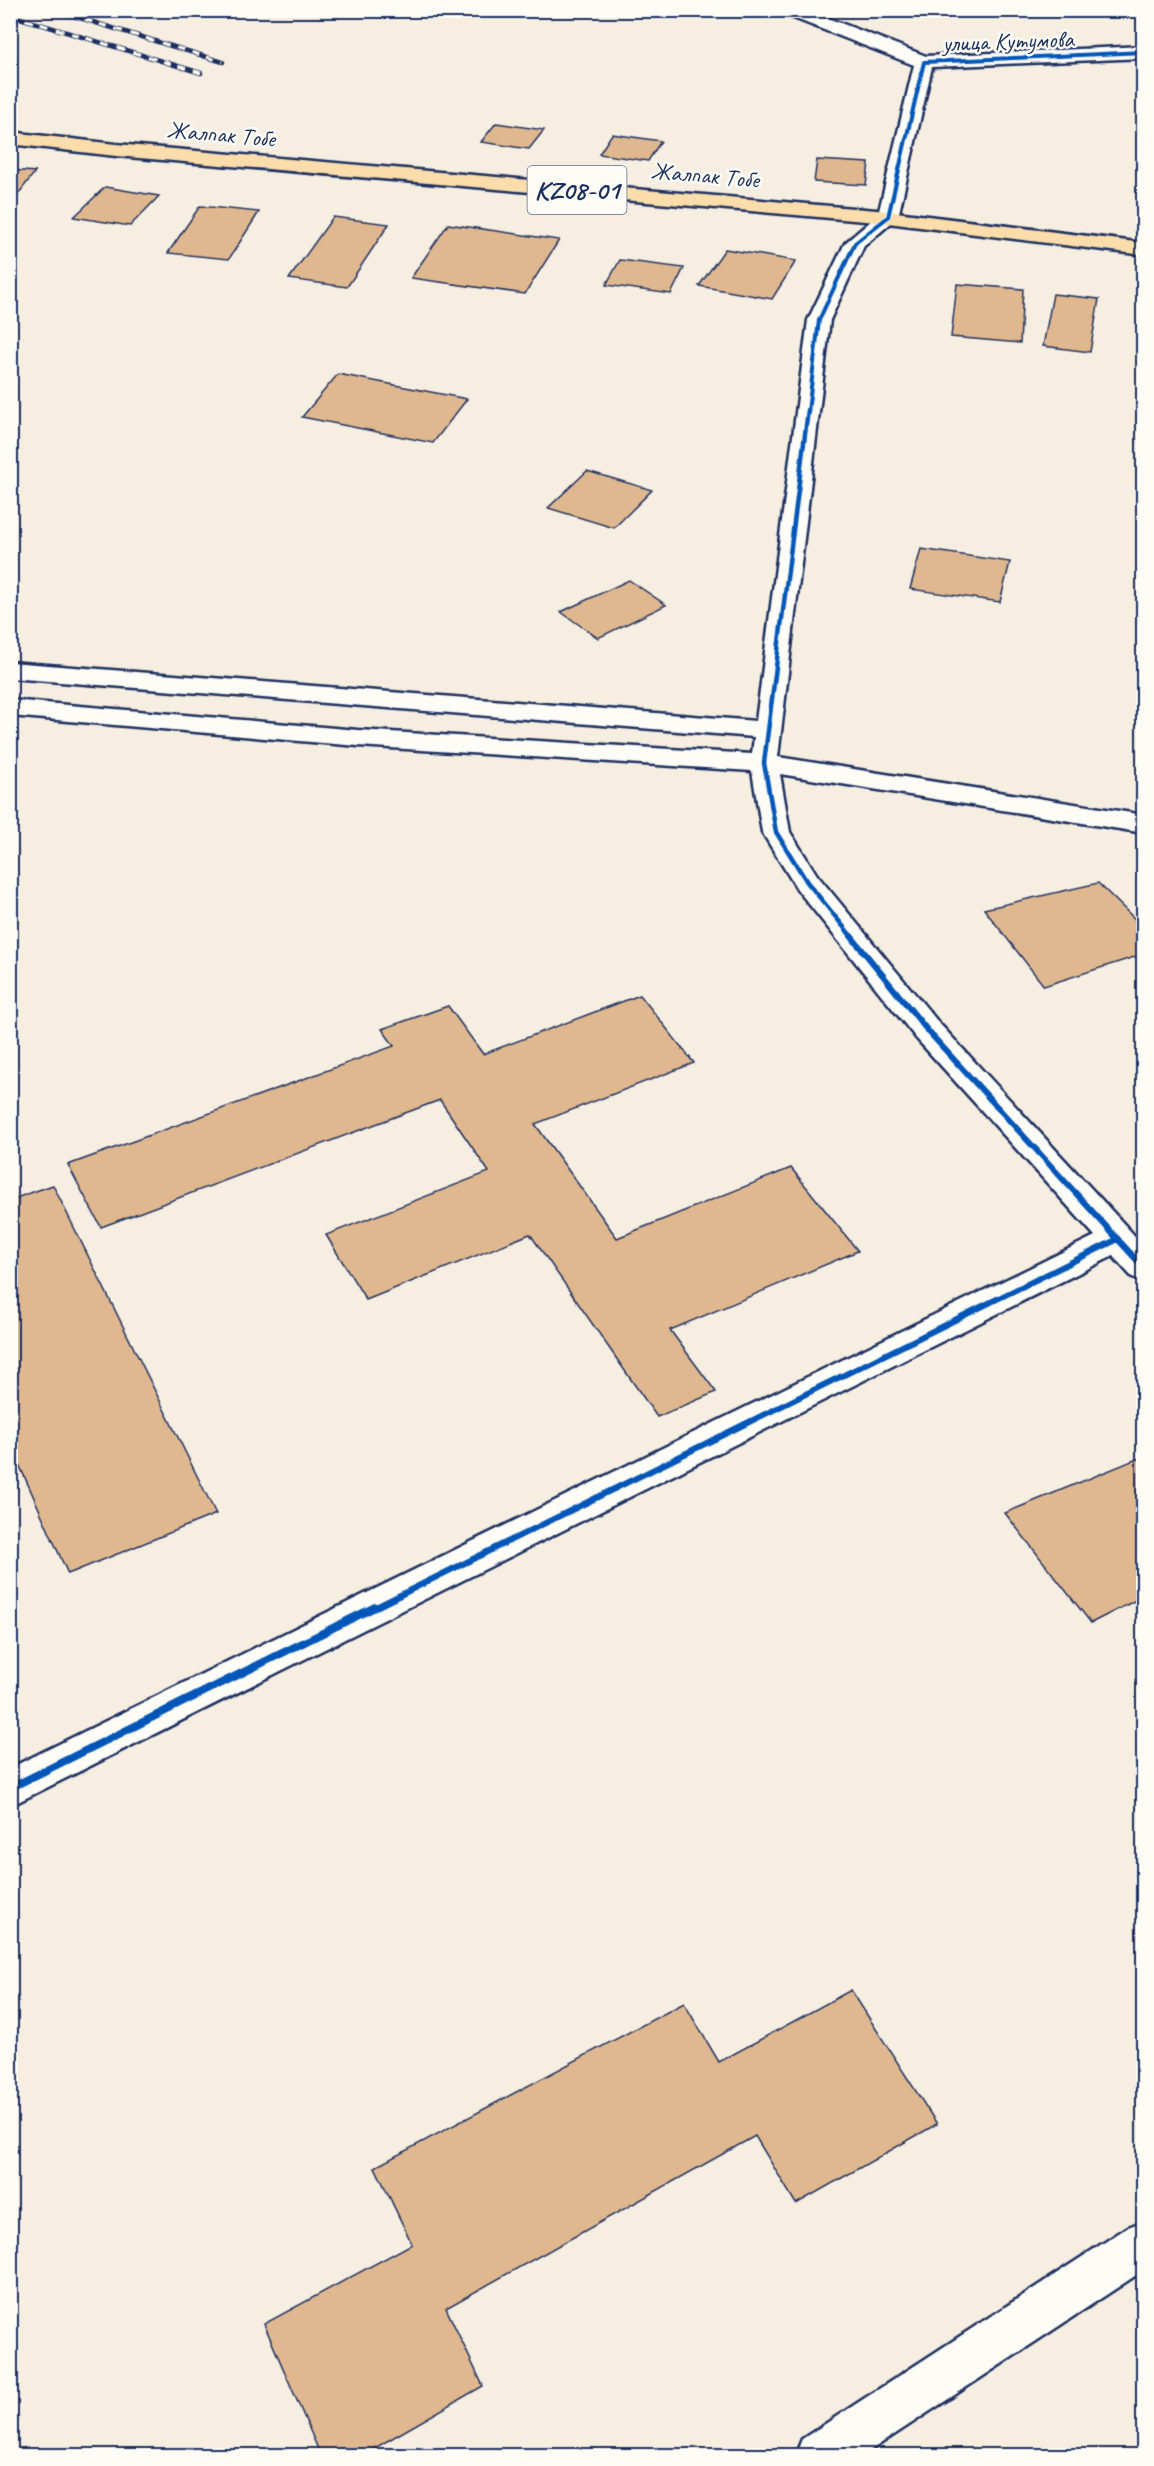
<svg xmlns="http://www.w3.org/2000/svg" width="1154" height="2466" font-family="Caveat,sans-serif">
<rect width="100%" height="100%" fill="#f7eee2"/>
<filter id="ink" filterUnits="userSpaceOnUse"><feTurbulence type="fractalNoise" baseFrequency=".0167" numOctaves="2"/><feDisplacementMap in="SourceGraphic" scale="12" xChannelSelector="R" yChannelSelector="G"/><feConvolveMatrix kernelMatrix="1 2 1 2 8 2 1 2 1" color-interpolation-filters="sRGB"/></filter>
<g filter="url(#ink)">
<g fill="#e0b890" stroke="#1b2f5e" stroke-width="1.5">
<polygon points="496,123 544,130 529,149 481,142"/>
<polygon points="612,134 661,141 648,161 599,154"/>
<polygon points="817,160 869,163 866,185 814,182"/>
<polygon points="10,170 35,172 10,205"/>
<polygon points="105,187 159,196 130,226 74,217"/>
<polygon points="200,206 259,212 229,259 168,253"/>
<polygon points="333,217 389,224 347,287 289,279"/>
<polygon points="448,224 559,240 525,294 411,278"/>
<polygon points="725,249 796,261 772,299 699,286"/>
<polygon points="620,260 684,268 671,294 606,285"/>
<polygon points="957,284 1023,289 1020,343 951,337"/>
<polygon points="1053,294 1099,299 1090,352 1043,346"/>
<polygon points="338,374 467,399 433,443 302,417"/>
<polygon points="587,471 652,490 614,528 548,508"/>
<polygon points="921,549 1010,562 1000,602 910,589"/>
<polygon points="629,580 666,605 598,638 561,612"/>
<polygon points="1098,883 1144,928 1144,954 1044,986 984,909"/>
<polygon points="640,995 694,1063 535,1124 617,1238 791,1168 858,1251 670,1330 716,1392 657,1417 530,1234 366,1300 326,1235 489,1172 440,1100 101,1227 68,1165 394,1046 382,1029 448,1006 483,1054"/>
<polygon points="53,1185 216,1514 68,1574 10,1444 10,1200"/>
<polygon points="1144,1456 1144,1596 1091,1623 1005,1513"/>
<polygon points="851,1990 937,2124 796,2204 755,2136 446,2308 483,2386 361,2456 321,2456 264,2324 412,2244 375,2167 684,2003 719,2062"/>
</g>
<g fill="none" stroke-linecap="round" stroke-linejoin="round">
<defs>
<g id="minor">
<polygon points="780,10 807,10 926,56 1144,46 1144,58 932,67 898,217 864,246 830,320 778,757 1144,815 1144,833 780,774 790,832 817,875 938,1022 1144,1246 1144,1281 1132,1277 1113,1256 10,1806 10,1768 1095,1236 916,1038 797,889 762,832 752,771 358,746 10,716 10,700 358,730 752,754 754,737 10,678 10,662 756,721 808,320 845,243 878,215 914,65 783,14"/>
<polygon points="1144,2221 1144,2270 862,2456 795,2456 802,2439 1128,2227"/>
</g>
<polygon id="primary" points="10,132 116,144 888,211 1144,243 1144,255 888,223 116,156 10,144"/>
</defs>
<use href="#minor" stroke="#1b2f5e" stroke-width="5"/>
<use href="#primary" stroke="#1b2f5e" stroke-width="5"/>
<use href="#minor" fill="#fdfcf7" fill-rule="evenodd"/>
<use href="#primary" fill="#fbddab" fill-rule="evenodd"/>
<defs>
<g id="rail">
<polyline points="54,10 223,62"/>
<polyline points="10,15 201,73"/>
</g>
</defs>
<use href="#rail" stroke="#1b2f5e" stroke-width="4.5"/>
<use href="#rail" stroke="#fdfcf7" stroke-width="3" stroke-dasharray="8" stroke-linecap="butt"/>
<defs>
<polyline id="cycleway-far3" points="808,412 819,320 855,243 888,217 924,62 1144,52"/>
<polyline id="cycleway-far2" points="808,410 764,763 776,832 807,882 852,937"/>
<g id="cycleway-far1">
<polyline points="851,936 927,1030 1144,1268"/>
<polyline points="372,1609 1118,1239"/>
</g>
<polyline id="cycleway" points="10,1788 375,1607"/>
</defs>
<use href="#cycleway-far3" stroke="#fdfcf7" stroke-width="6"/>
<use href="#cycleway-far2" stroke="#fdfcf7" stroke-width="8"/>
<use href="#cycleway-far1" stroke="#fdfcf7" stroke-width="10"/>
<use href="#cycleway" stroke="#fdfcf7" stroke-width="11"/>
<use href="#cycleway-far3" stroke="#0057b8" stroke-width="4"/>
<use href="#cycleway-far2" stroke="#0057b8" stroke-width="4.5"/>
<use href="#cycleway-far1" stroke="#0057b8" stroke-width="6"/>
<use href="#cycleway" stroke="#0057b8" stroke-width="8"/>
</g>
</g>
<g text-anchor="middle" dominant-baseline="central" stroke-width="5" stroke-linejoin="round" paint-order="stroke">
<g font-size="24" fill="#1b2f5e" stroke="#fdfcf7">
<text transform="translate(1008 41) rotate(-2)">улица Кутумова</text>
<text transform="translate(221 134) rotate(5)">Жалпак Тобе</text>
<text transform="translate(705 175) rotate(5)">Жалпак Тобе</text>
</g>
<rect fill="#fdfcf7" stroke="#5f6c8c" stroke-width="1.5" x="527.5" y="166" width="99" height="48" rx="4.5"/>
<g font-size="27" font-weight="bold" fill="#1b2f5e">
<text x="577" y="190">KZ08-01</text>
</g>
</g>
<rect width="1154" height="2466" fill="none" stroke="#fdfcf7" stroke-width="36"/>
<rect x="18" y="18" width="1118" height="2430" fill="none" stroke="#1b2f5e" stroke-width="2" filter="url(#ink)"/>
</svg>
